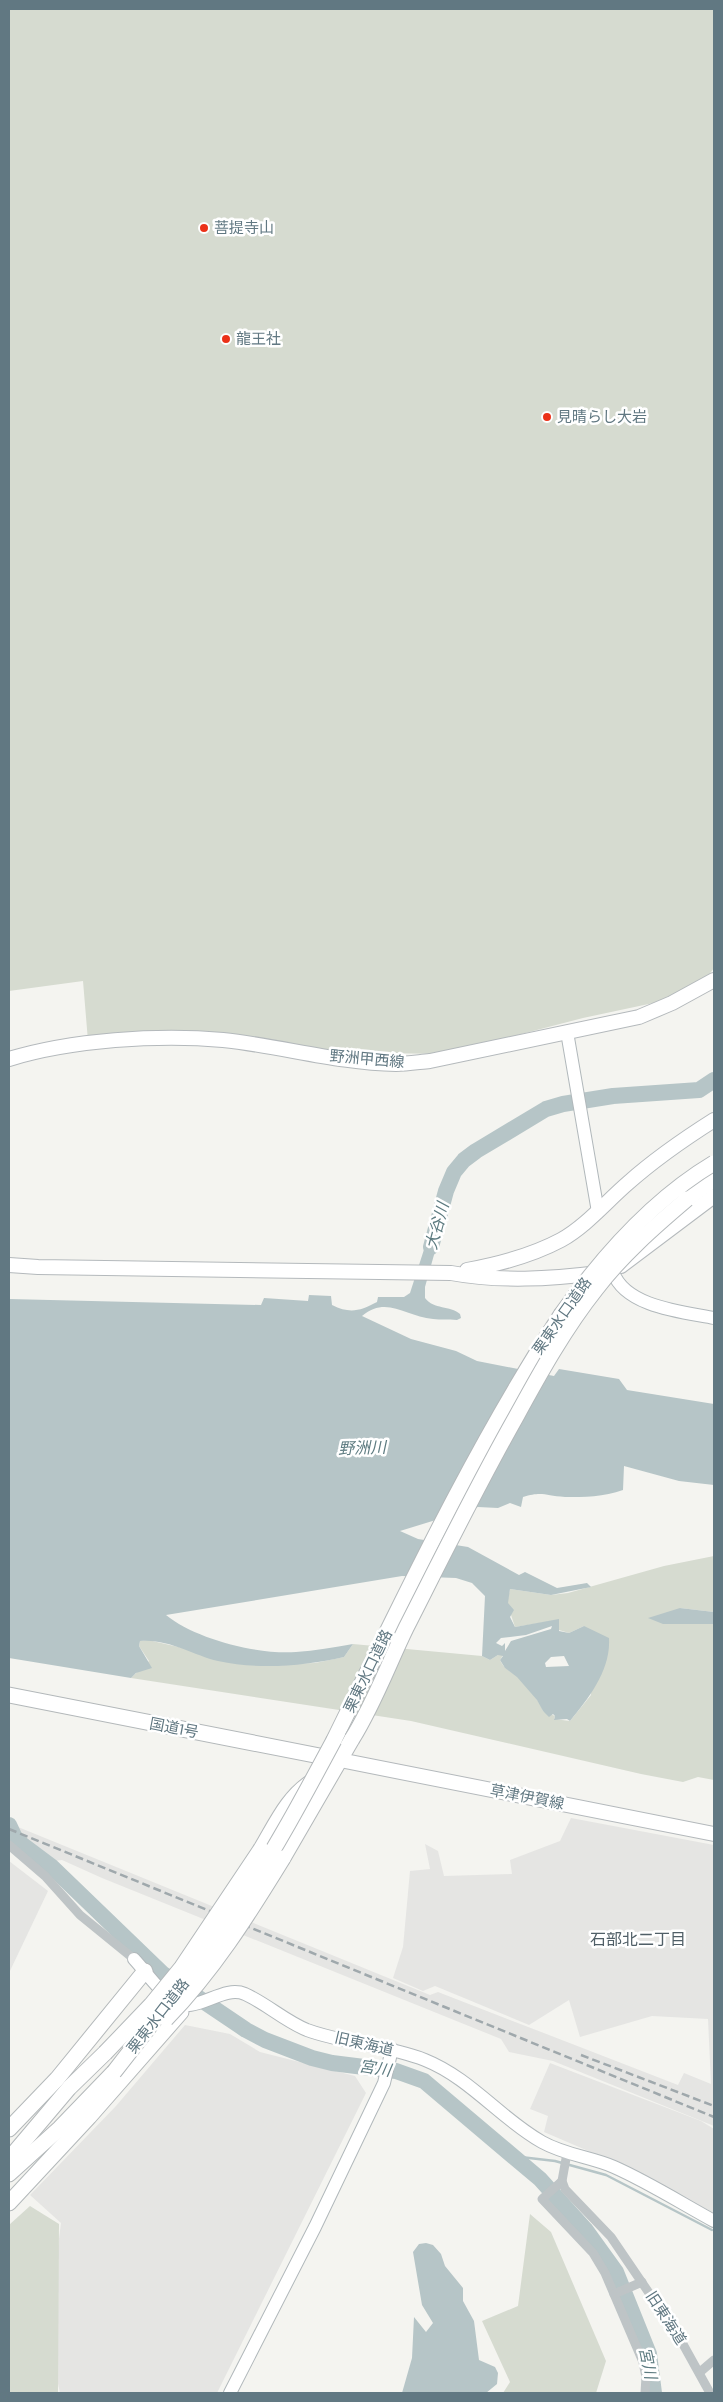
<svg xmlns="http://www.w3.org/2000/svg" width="723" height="2402" font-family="'DM Sans','Noto Sans JP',sans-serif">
<rect width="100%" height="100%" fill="#f4f4f0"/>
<g fill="#e5e5e3">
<polygon points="571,1818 714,1845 714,2126 553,2061 509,2052 501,2039 102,1878 62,1860 53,1861 21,1839 18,1827 430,1995 438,1992 678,2085 684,2073 711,2084 708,2019 652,2016 580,2037 569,2000 529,2025 435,1986 423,1991 393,1978 403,1947 410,1871 430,1869 425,1844 438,1851 444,1876 512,1874 510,1860 560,1841"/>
<polygon points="9,1861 48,1891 9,1973"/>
<polygon points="185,2025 230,2034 260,2052 355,2076 366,2093 217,2393 60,2393 47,2333 61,2223 30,2195 116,2106"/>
<polygon points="550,2063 701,2121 714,2129 714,2213 614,2162 544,2132 548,2116 530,2109"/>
</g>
<g fill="#d6dbd0">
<polygon points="9,9 714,9 714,968 705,980 672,999 583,1018 444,1054 311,1052 231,1038 118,1032 88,1041 83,981 9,991"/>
<path d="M714 1556V1612L680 1608 682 1624H714V1780L698 1777 683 1782 641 1774 411 1721 131 1678 149 1661 139 1646 140 1641 148 1640 183 1648 283 1664 315 1663 344 1657 353 1644 482 1656 490 1660 498 1655H503L500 1660C504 1669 510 1671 517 1676 525 1682 541 1703 543 1711L555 1716 554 1719 570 1721 591 1695 584 1626 569 1633 559 1630V1620L515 1627 507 1603 510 1589 551 1595 568 1593 664 1566Z"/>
<polygon points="30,2206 59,2224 58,2393 9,2393 9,2225"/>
<polygon points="530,2214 551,2232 606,2361 596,2393 503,2393 510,2382 482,2321 518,2306"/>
</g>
<g fill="#b6c5c7" fill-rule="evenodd">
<path d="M434 1226 439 1227 437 1236 439 1237 425 1287V1298C434 1310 450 1305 460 1314L461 1318 457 1320C448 1319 441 1320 433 1319 406 1317 387 1295 362 1316L411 1339 456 1351 477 1361 554 1376 559 1369 619 1379 627 1390 714 1404V1485L679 1481 624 1466 623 1490C604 1497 584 1497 565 1497 545 1496 543 1491 523 1497L521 1507 510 1503 498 1508 478 1507 400 1531 418 1539 468 1547 519 1575 525 1572 557 1588 587 1583 591 1587 551 1595 510 1589 508 1603 514 1610 510 1617 515 1627 559 1619V1631L569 1633 584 1626 609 1638C611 1670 589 1698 570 1721L567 1719 554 1720 555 1716 553 1714 549 1717 543 1711 537 1700 517 1677 505 1668 500 1660 503 1656 498 1655 490 1660 482 1656 485 1596 472 1583 456 1578 402 1576 166 1615C195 1639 258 1655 296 1652 315 1651 334 1647 353 1644L344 1657C305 1666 258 1670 218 1661 193 1655 167 1638 140 1641L139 1646 152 1668 136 1673 131 1678 9 1658V1299L261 1305 264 1298 308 1301 309 1295 331 1296 332 1305C350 1314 360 1311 377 1302L378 1297H404L410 1293 429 1234 431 1235ZM552 1626 551 1629 511 1641 505 1651V1643L502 1646 496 1643 501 1638 526 1635ZM564 1656 569 1666 546 1667 545 1663 551 1657Z"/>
<polygon points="680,1608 714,1612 714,1624 663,1624 648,1618"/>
<polygon points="426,2243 433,2245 441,2254 445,2266 463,2288 463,2301 474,2321 479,2360 495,2367 498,2373 497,2384 486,2393 402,2393 412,2358 414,2317 426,2332 433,2323 422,2305 413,2252 419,2244"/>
</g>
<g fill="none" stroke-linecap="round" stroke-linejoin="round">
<polyline stroke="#b6c5c7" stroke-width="2.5" points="512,2156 555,2161 606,2175 712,2230"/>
<g stroke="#b6c5c7" stroke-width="16">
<polyline points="431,1247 446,1191 454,1172 464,1160 476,1151 546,1109 563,1104 613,1096 699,1090 714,1080"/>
<polyline points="9,1825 16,1840 52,1867 163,1974 246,2030 265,2040 312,2058 332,2063 396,2071 424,2081 540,2179 585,2229 616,2272 649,2354 654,2393"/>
</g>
<defs>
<g id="secondary">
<polyline points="567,1032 598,1212"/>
<path d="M613 1272C625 1307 683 1312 714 1318"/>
<path d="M134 1959C146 1972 158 1990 172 2000 195 2017 221 1984 245 1994 267 2004 285 2021 307 2030 345 2044 387 2045 425 2060 470 2078 501 2119 542 2142 565 2155 591 2157 614 2167 648 2182 681 2203 714 2221"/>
<polyline points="230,2393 315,2227 384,2083 392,2049"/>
</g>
<g id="primary">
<path d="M9 1059C71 1040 158 1034 223 1040 281 1046 338 1063 396 1064 407 1064 419 1062 430 1061L639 1017 672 1003 714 980"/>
<path d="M9 1265 38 1267 451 1273C500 1282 550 1279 599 1273"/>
<polyline points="621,1266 714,1196"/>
<path d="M467 1270C500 1264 531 1256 561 1240 586 1226 606 1202 628 1183 655 1159 684 1139 714 1120"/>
<polyline points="340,1760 714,1834"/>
</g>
<g id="highway">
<polyline points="687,1199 714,1179"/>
<polyline points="9,1695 340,1760"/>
<path d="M334 1740C405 1596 473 1450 561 1315"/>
<path d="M261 1849C276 1824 288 1796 313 1781"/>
<polyline points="283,1858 352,1739"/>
<polyline points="9,2129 57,2079 145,1971"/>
<polyline points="9,2159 69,2088 105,2053"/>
<polyline points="9,2174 60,2128 114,2072"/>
<polyline points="9,2203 89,2117 181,2012"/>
</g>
</defs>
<use href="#secondary" stroke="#b1b8bb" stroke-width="14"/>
<use href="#primary" stroke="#b4b9bc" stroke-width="16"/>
<use href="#highway" stroke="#b3b8ba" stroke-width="17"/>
<g stroke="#bec4c6" stroke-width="9">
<polyline points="9,1845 45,1876 80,1915 134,1959"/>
<polyline points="567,2153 562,2181 565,2189 611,2237 679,2337 710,2393"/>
<polyline points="562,2181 542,2199 593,2253 605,2273 643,2362 646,2377 645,2393"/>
<polyline points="614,2294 642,2282"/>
<polyline points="700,2372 714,2360"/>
</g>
<use href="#secondary" stroke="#fff" stroke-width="12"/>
<use href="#primary" stroke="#fff" stroke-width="14"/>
<use href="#highway" stroke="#fff" stroke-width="15"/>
<g stroke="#9fa8ac" stroke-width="2.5" stroke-dasharray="8 4" stroke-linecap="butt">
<polyline points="9,1829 714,2117"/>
<polyline points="581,2055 714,2106"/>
</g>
<defs>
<g id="highway-bridge">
<path d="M561 1315C602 1257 652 1200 714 1163"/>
<path d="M352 1739C374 1704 388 1665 406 1628 442 1557 477 1486 516 1417 540 1373 565 1328 596 1289 622 1255 654 1227 687 1199"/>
<path d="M166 2019C213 1971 248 1915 283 1858"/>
<polyline points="105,2053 151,2005 182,1967 261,1849"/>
<path d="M114 2072C157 2017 200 1962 239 1904 274 1852 304 1796 334 1740"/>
</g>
</defs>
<use href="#highway-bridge" stroke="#b3b8ba" stroke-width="17" stroke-linecap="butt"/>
<use href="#highway-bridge" stroke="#fff" stroke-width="15"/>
</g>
<g fill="#eb3118" stroke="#fff" stroke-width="2">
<circle cx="204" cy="228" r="5"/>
<circle cx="226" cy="339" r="5"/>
<circle cx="547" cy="417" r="5"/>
</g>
<g text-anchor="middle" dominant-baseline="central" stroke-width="5" stroke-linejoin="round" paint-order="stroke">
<g font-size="15" fill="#617882" stroke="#fff" text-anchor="start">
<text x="214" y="228">菩提寺山</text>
<text x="236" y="339">龍王社</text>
<text x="557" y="417">見晴らし大岩</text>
</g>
<g font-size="15" fill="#617882" stroke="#fff">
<text transform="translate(367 1059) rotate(5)">野洲甲西線</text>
<text transform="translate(562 1316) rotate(-55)">栗東水口道路</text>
<text transform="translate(368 1671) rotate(-64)">栗東水口道路</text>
<text transform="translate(174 1728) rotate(11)">国道1号</text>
<text transform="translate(527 1797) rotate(11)">草津伊賀線</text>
<text transform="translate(158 2016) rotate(-52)">栗東水口道路</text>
<text transform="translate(364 2044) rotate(13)">旧東海道</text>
<text transform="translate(666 2318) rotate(57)">旧東海道</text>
</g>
<g font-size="16" font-style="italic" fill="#5d7b80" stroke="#fff">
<text transform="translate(437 1226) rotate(-75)">大谷川</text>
<text transform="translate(362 1448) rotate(-2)">野洲川</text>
<text transform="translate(375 2068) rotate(9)">宮川</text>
<text transform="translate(648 2363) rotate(78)">宮川</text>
</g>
<g font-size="16" fill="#505f67" stroke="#fff">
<text x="638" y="1939">石部北二丁目</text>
</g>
</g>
<rect width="723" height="2402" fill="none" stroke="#617882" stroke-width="20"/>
</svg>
